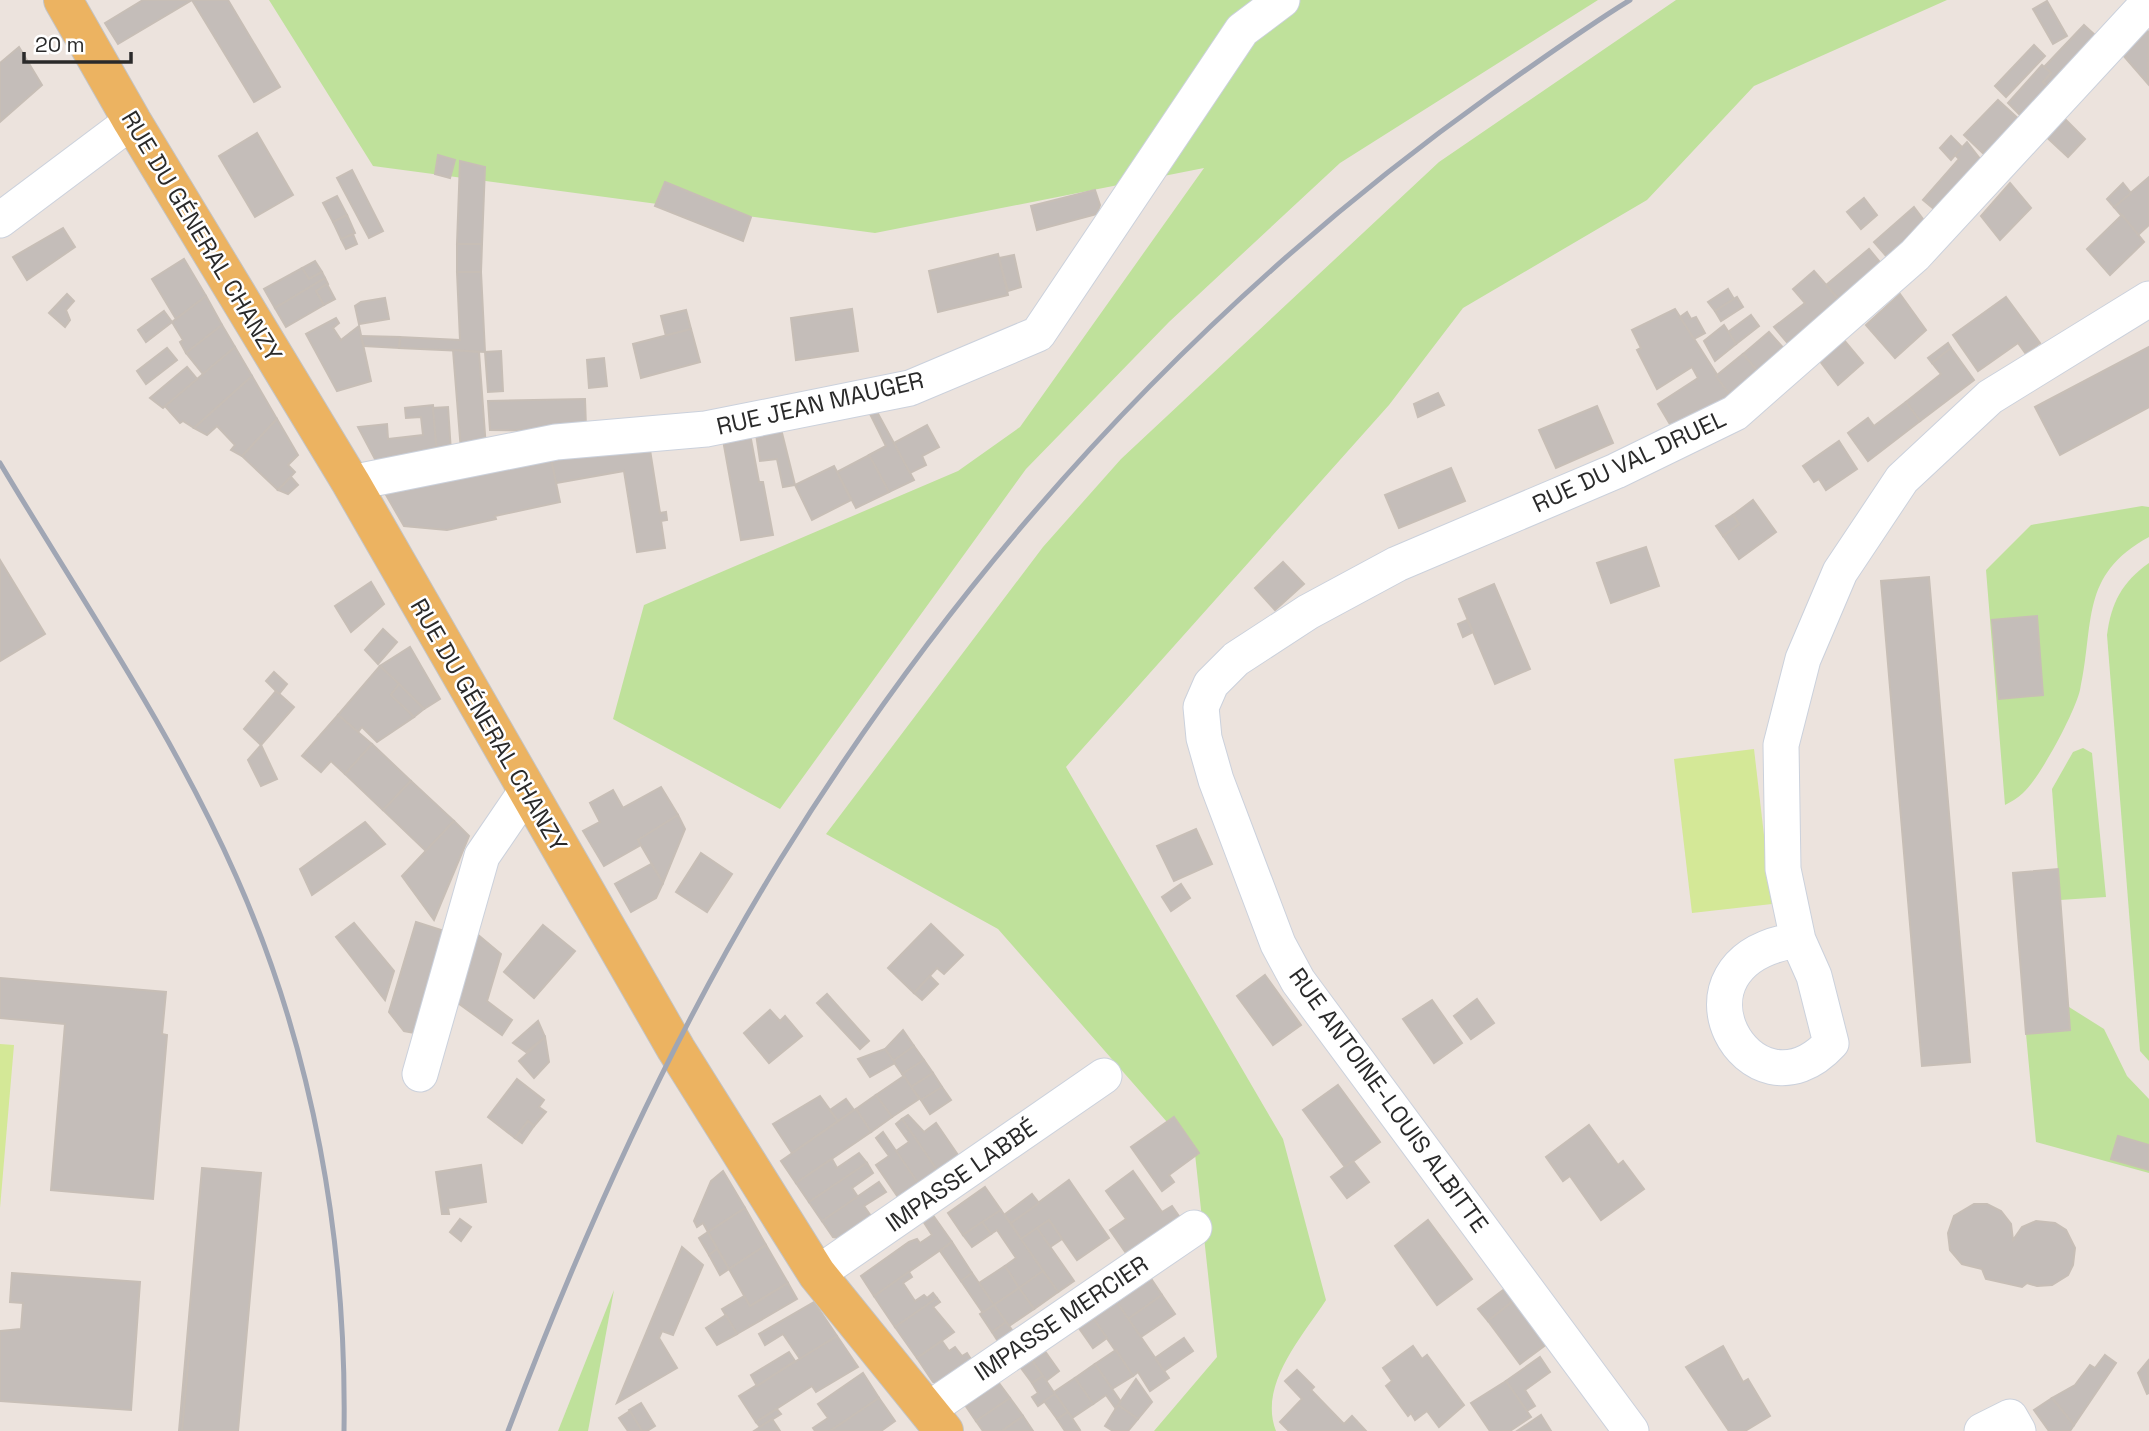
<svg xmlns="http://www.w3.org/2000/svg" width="2149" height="1431" font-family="'Space Grotesk',sans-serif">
<rect width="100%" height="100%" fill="#ece3dd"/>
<g fill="#bfe19b">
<polygon points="269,0 1598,0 1340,163 1169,322 1026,469 780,809 613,719 644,605 958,471 1020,427 1204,168 875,233 373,166"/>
<path d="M1676 0H1947L1754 86 1647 200 1463 308 1389 405 1066 767 1283 1139 1326 1300C1302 1337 1258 1385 1276 1431H1154L1217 1357 1195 1154 998 929 826 834 1043 547 1121 459 1439 162Z"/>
<path d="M2142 506 2149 507V537C2079 575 2095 623 2080 690 2075 712 2040 778 2023 793 2018 798 2011 802 2005 805L1986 570 2031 525Z"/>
<path d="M2149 563V1061L2140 1051 2107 635C2111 603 2122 582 2149 563Z"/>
<polygon points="2083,748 2092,753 2106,897 2060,900 2052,789 2073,752"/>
<polygon points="2069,1007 2104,1029 2127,1076 2149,1099 2149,1173 2036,1142 2026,1034"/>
<polygon points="614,1290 588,1431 558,1431"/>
</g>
<g fill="#d4e897">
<polygon points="1754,749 1772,904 1692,913 1674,759"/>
<polygon points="0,1044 14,1045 0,1208"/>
</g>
<g fill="#c4bdb9" stroke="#c7beb6" stroke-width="2">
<polygon points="143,0 192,0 118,44 105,23"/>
<polygon points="192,0 228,0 280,87 254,102"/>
<polygon points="2047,1 2067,36 2053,44 2033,9"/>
<polygon points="2084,25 2095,35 2048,86 2043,82 2051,73 2044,67"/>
<polygon points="2145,29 2149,32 2148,84 2122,54"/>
<polygon points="2034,45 2045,56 2006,97 1995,86"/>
<polygon points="19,47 42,85 0,122 0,63"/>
<polygon points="2042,65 2051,73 2043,82 2051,90 2024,119 2008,103"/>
<polygon points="1998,100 2022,122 1988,158 1964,135"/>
<polygon points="2059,113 2085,139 2068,157 2041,132"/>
<polygon points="257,133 293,195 255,217 219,156"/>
<polygon points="1951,136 1962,147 1951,160 1940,148"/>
<polygon points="1967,142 1984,164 1940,214 1923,200 1959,159 1955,155"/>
<polygon points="438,155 455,160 450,178 435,174"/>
<polygon points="460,161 485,167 482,244 457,244"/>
<polygon points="352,170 383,231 369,238 337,178"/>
<polygon points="2149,177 2149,225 2138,235 2114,207"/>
<polygon points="665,182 751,217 743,241 655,206"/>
<polygon points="2010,183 2031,208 2000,240 1981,216"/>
<polygon points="2123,183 2131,193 2114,207 2107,199"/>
<polygon points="1095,190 1100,205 1097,214 1037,230 1031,206"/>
<polygon points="337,196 347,215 333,222 323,203"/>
<polygon points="1864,198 1877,215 1861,229 1847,212"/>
<polygon points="1914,207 1926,223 1887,257 1874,242"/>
<polygon points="347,215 355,233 341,239 333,222"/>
<polygon points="2122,215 2144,242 2110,275 2087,249"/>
<polygon points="63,228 75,247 27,280 13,257"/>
<polygon points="353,234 357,244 346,249 341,239"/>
<polygon points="457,244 482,244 481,272 457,272"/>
<polygon points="1869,249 1883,266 1841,302 1826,285"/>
<polygon points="998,254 1008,295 938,312 929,271"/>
<polygon points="1014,255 1021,287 1008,291 999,258"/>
<polygon points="184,259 206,296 176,319 152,279"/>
<polygon points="315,261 322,272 309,279 302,268"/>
<polygon points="302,268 309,279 322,272 325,278 275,308 264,289"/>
<polygon points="1814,271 1841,302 1791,347 1774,327 1805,303 1793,289"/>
<polygon points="457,272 481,272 485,352 399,348 400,337 460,340"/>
<polygon points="325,278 328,284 316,291 324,305 286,327 275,308"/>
<polygon points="327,284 335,299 324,305 316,291"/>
<polygon points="1728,289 1734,299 1715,311 1708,302"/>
<polygon points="67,294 74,301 66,310 70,320 65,327 49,313"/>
<polygon points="1900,294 1926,330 1895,358 1866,325"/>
<polygon points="206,296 222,325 186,353 180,342 183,340 172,322"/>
<polygon points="1737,297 1743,307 1721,321 1715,311"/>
<polygon points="2006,297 2040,343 2026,354 2018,343 1978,371 1953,335"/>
<polygon points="385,298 389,319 359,324 355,306 361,302"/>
<polygon points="852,309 858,351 796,360 791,318"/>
<polygon points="1675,309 1732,398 1698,421 1693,413 1671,426 1658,404 1698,378 1692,367 1657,389 1637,350 1641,348 1632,330"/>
<polygon points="686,310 691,329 666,336 661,316"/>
<polygon points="164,311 172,322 146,342 138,330"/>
<polygon points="1687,312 1691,319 1696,317 1705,333 1694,339 1680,317"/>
<polygon points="1751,315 1759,326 1736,344 1728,332"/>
<polygon points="336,318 339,323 333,328 341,340 359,326 371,381 337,391 306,334"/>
<polygon points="222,325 235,347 203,374 186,353"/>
<polygon points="1724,325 1736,344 1715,361 1704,341"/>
<polygon points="691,329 700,362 641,378 633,344"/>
<polygon points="1769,332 1786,351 1760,374 1743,354"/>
<polygon points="361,336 400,337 399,348 364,346"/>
<polygon points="1843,339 1863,363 1838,385 1819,360"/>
<polygon points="1948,343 1951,348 1932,363 1928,358"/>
<polygon points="235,347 252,376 194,428 183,421 180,423 165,406"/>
<polygon points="2149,347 2149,407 2060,455 2035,407"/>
<polygon points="167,348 177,360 146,384 137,371"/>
<polygon points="1951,348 1974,380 1920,421 1906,402 1941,374 1932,363"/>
<polygon points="453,350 479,352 486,448 461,451"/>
<polygon points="501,351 503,391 488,392 485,352"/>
<polygon points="1743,354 1760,374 1732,398 1716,376"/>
<polygon points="604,358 607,386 589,388 587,360"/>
<polygon points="187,367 197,379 165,406 163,408 150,398"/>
<polygon points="252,376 277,419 242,456 231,450 235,445 217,426 207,435 194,428"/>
<polygon points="1438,393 1444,405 1418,417 1414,404"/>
<polygon points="585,399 586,427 555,431 490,430 488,401"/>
<polygon points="1906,402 1920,421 1868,461 1848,433 1868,418 1874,426"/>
<polygon points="433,405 437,454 376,461 358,427 387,424 388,439 423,435 421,417 406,418 405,408"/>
<polygon points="1597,406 1613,443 1556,468 1539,430"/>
<polygon points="448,407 451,452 437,454 433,408"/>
<polygon points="876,410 914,480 889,492 869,455 886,446 869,412"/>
<polygon points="277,419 298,455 288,465 295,472 278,490 242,456"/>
<polygon points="927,425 939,447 922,456 926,465 910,473 894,443"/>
<polygon points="781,429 795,485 783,487 777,459 760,461 756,434"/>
<polygon points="750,434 759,482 763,482 773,535 741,540 723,440"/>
<polygon points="1839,441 1857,469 1826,490 1819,479 1814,482 1803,466"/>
<polygon points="650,450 660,513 666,512 667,520 661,521 665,548 637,552 624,471 556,483 551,459"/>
<polygon points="869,455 889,492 856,508 837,472"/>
<polygon points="551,459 560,502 495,516 496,519 447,530 404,526 386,495 389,487"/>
<polygon points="834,466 851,500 812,520 795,485"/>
<polygon points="1451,468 1465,501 1399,528 1385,495"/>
<polygon points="291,477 298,485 288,494 278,490"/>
<polygon points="1753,500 1776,532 1739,559 1723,536 1739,524 1733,515"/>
<polygon points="1733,515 1739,524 1723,536 1716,526"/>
<polygon points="1646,547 1659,586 1611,603 1597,563"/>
<polygon points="0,560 45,634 0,661"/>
<polygon points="1283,562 1304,584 1275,610 1255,588"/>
<polygon points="1929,577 1970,1062 1922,1066 1881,581"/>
<polygon points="371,582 384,604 351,632 335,606"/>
<polygon points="1494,584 1530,669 1495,684 1459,599"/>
<polygon points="2037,616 2043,695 1999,699 1992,620"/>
<polygon points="1467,620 1473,632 1463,637 1458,624"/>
<polygon points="383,629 397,642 378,664 365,650"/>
<polygon points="410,647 440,699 424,709 380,666"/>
<polygon points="380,666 399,684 391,695 414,717 377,742 362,727 358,732 338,715"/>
<polygon points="274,672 287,684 279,694 266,681"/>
<polygon points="399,684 424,709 414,717 391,695"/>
<polygon points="276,691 294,707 261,745 244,729"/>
<polygon points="338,715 372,744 345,774 331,761 321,772 302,756"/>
<polygon points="372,744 411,781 383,810 345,774"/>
<polygon points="261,745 277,779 261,786 248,760"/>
<polygon points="411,781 454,821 426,851 383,810"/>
<polygon points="661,787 678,815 638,840 641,845 604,866 583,831 600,822 590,803 613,790 623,808"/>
<polygon points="678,815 685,829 663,883 638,840"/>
<polygon points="454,821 469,836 434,920 402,876"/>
<polygon points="365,822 385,844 312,895 300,869"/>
<polygon points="1196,829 1212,864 1174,881 1157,846"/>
<polygon points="701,853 732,874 707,912 676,892"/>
<polygon points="651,864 663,883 656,898 631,912 615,884"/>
<polygon points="2058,869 2070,1030 2026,1034 2013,873"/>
<polygon points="1181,884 1190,898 1171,911 1162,897"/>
<polygon points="416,922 444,931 415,1033 404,1031 389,1012"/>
<polygon points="354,923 394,971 385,1000 336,937"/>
<polygon points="931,924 963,955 944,974 937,968 914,993 888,968"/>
<polygon points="543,925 575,951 534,998 504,972"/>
<polygon points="477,934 501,954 487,1001 512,1020 502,1035 458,1003"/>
<polygon points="1265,975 1301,1025 1273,1045 1237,996"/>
<polygon points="930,976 938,984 922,1000 914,993"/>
<polygon points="0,978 166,992 162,1034 167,1035 153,1199 51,1190 65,1024 0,1018"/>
<polygon points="827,994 869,1041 860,1049 817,1003"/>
<polygon points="1477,999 1494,1023 1471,1039 1454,1016"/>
<polygon points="1432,1000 1462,1043 1434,1063 1403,1019"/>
<polygon points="770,1010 780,1021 785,1016 802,1036 769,1063 744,1033"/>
<polygon points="538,1021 545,1037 526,1052 513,1043"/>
<polygon points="903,1030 914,1046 893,1061 885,1049"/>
<polygon points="545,1037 549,1062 534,1078 519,1061"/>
<polygon points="914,1046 924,1060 902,1074 893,1061"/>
<polygon points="885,1049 895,1063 870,1077 858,1059"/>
<polygon points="924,1060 933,1073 911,1087 902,1074"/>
<polygon points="933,1073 942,1087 921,1100 911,1087"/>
<polygon points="904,1076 919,1099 892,1117 876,1095"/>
<polygon points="517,1079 544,1100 539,1107 546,1112 534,1126 528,1121 515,1138 488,1117"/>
<polygon points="1338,1085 1380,1142 1345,1167 1303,1110"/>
<polygon points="942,1087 951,1100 930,1114 921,1100"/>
<polygon points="876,1095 892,1117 871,1132 856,1109"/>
<polygon points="820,1096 838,1121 792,1153 773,1124"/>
<polygon points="846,1099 854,1110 838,1121 830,1110"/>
<polygon points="856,1109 871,1132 796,1183 781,1161"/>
<polygon points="908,1115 924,1132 936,1123 960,1158 939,1173 902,1119"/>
<polygon points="1174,1117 1199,1153 1169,1175 1174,1182 1162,1191 1131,1147"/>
<polygon points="902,1119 939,1173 920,1186 896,1151 909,1142 896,1124"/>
<polygon points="528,1121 534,1126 522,1143 515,1138"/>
<polygon points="1589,1125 1618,1165 1623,1161 1644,1189 1601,1220 1570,1176 1563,1181 1546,1157"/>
<polygon points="883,1132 920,1186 900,1200 876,1165 889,1156 876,1138"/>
<polygon points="2118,1136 2149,1145 2149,1170 2111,1159"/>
<polygon points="859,1153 867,1163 809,1202 796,1183 832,1159 837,1168"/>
<polygon points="1353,1161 1369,1182 1347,1198 1331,1177"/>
<polygon points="867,1163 873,1173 852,1188 858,1197 822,1221 809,1202"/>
<polygon points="481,1165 486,1202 448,1208 449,1214 442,1214 436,1172"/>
<polygon points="202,1168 261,1173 238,1431 182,1431 189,1351 186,1351"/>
<polygon points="723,1171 745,1208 708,1232 703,1223 697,1227 694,1221 711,1181"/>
<polygon points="1133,1171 1162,1212 1172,1206 1181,1219 1145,1247 1142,1242 1126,1253 1110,1230 1126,1219 1106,1191"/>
<polygon points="1069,1180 1109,1238 1077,1260 1049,1220 1021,1239 1011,1223"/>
<polygon points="879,1182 886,1192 864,1206 873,1219 844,1239 833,1237 822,1221"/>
<polygon points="985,1187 1001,1210 963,1235 948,1213"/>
<polygon points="1032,1194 1039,1203 1011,1223 1004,1215"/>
<polygon points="1974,1204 1987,1204 2001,1211 2011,1224 2013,1240 2022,1227 2036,1221 2055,1223 2066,1230 2075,1248 2073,1265 2068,1275 2052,1285 2037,1286 2027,1283 2022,1287 1986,1279 1982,1269 1962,1264 1950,1250 1948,1233 1954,1216"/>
<polygon points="745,1208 766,1245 729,1269 708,1232"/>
<polygon points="1001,1210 1043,1271 1019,1288 1005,1266 1016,1258 997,1230 991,1234 982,1222"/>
<polygon points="930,1211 952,1242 874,1296 861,1276 909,1242 917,1239 920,1243 932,1235 921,1218"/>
<polygon points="460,1219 471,1227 461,1241 450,1232"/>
<polygon points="1049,1220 1062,1239 1050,1247 1037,1228"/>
<polygon points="1428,1220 1472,1279 1437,1305 1395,1246"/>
<polygon points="982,1222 991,1234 972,1247 963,1235"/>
<polygon points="1037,1228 1074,1281 1058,1292 1021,1239"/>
<polygon points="708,1232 717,1249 709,1255 699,1238"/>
<polygon points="952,1242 972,1273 961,1281 940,1251"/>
<polygon points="766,1245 788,1283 750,1306 729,1269"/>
<polygon points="682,1247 703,1265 673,1335 662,1331 659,1338 677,1368 617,1403"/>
<polygon points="717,1249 729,1269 720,1275 709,1255"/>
<polygon points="1005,1266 1019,1288 994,1305 979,1283"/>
<polygon points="1043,1271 1058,1292 1034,1309 1019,1288"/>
<polygon points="909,1272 912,1277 903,1283 915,1301 924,1295 927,1298 933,1293 937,1298 895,1327 874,1296"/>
<polygon points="12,1273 140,1282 131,1410 0,1401 0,1331 21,1329 23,1303 10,1302"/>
<polygon points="972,1273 994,1305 983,1313 961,1281"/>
<polygon points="1148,1274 1162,1295 1128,1319 1114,1298"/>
<polygon points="788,1283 797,1299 737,1334 722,1309 744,1296 750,1306"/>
<polygon points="1019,1288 1034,1309 1009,1326 994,1305"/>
<polygon points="1506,1288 1515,1300 1488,1321 1478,1309"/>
<polygon points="1162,1295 1175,1314 1141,1337 1128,1319"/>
<polygon points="1518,1297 1551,1341 1520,1364 1488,1321"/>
<polygon points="937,1298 940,1302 933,1307 954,1332 917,1358 895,1327"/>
<polygon points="1114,1298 1169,1378 1150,1391 1138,1372 1133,1376 1090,1314"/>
<polygon points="814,1302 837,1336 800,1359 783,1334 765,1345 759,1334"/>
<polygon points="994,1305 1006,1322 992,1332 980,1314"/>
<polygon points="1090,1314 1107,1338 1093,1348 1076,1324"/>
<polygon points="726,1315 737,1334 717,1345 706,1328"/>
<polygon points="1006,1322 1016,1335 1001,1346 992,1332"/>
<polygon points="837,1336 858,1367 816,1392 812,1386 756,1422 739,1396"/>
<polygon points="1184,1338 1193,1351 1164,1371 1155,1358"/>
<polygon points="942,1341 949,1351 955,1347 962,1356 967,1353 974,1364 944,1385 933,1382 917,1358"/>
<polygon points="1413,1346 1422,1359 1427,1355 1464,1405 1439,1427 1427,1411 1415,1420 1411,1413 1408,1416 1386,1386 1392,1381 1383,1368"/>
<polygon points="1723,1346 1743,1382 1748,1379 1770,1416 1745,1431 1729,1431 1686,1367"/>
<polygon points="1042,1347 1059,1371 1046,1381 1029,1356"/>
<polygon points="1116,1350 1133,1376 1112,1389 1095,1364"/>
<polygon points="186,1351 189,1351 182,1431 179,1431"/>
<polygon points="789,1352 795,1361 757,1386 751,1375"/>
<polygon points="2105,1355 2116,1363 2074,1425 2052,1398 2075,1385 2090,1365 2095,1368"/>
<polygon points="1029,1356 1043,1376 1032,1383 1018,1364"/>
<polygon points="1540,1357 1550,1372 1525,1390 1535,1406 1527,1411 1506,1381"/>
<polygon points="2148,1361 2149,1393 2147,1394 2138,1373"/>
<polygon points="1095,1364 1121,1402 1116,1409 1106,1395 1093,1404 1075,1378"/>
<polygon points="1297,1370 1314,1387 1311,1390 1344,1424 1352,1416 1366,1431 1289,1431 1280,1422 1302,1399 1285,1381"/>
<polygon points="863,1373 879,1398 830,1431 815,1431 813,1428 828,1418 818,1404"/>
<polygon points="1043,1376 1055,1394 1038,1406 1032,1397 1038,1393 1032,1383"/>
<polygon points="1075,1378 1093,1404 1072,1418 1054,1392"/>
<polygon points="996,1379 1010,1398 976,1421 963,1402"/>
<polygon points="1136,1379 1152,1402 1138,1419 1118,1405"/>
<polygon points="1506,1381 1531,1417 1510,1431 1490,1431 1471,1403"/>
<polygon points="1055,1394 1068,1412 1057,1419 1044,1401"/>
<polygon points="879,1398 895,1421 881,1431 830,1431"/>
<polygon points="1010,1398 1023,1416 1002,1431 983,1431 976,1421"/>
<polygon points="2052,1398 2074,1425 2070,1431 2049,1431 2034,1410"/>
<polygon points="641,1403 655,1426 647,1431 642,1431 629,1410"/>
<polygon points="1118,1405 1138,1419 1128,1431 1113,1431 1105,1426"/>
<polygon points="777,1409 781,1414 760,1427 756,1422"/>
<polygon points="630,1411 642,1431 628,1431 619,1418"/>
<polygon points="1068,1412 1080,1430 1078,1431 1065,1431 1057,1419"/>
<polygon points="1541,1415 1551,1431 1517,1431"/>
<polygon points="1023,1416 1033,1431 1002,1431"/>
<polygon points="772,1419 780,1431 754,1431"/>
</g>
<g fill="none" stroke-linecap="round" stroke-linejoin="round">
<defs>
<g id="minor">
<polyline points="0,220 132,121"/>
<polyline points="351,483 556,442 706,429 910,388 1038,334 1242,30 1282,0"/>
<path d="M1798 940C1655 961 1751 1130 1831 1043L1814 976 1798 940 1783 869 1781 745 1803 659 1840 572 1902 479 1990 397 2149 299"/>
<polyline points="420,1074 482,856 527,790"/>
<polyline points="817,1274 1104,1076"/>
<polyline points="929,1409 1194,1228"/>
<polyline points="1631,1431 1298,981 1278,944 1216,780 1204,738 1201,707 1211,684 1236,659 1308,612 1397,564 1616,471 1735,413 1915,255 2149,2"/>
<polyline points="1982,1431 2010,1417 2018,1431"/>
</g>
<polyline id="major" points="63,0 132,121 351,483 676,1049 817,1274 944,1431"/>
</defs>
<use href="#minor" stroke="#cbd1dc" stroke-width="37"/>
<use href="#major" stroke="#c3c3c3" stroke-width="40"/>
<use href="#minor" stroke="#fff" stroke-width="35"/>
<use href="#major" stroke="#ecb361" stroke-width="38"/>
<g stroke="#a0a6b4" stroke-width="5">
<path d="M0 463C81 599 172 731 236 876 313 1049 347 1242 344 1431"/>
<path d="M508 1431C582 1235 670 1039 780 860 967 557 1202 301 1492 94 1537 62 1583 29 1630 0"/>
</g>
</g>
<g text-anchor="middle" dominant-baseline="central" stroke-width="5" stroke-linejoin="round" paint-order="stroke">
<g font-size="24" fill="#2a2a2a" stroke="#fff">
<text transform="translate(202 236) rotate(59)">RUE DU GÉNERAL CHANZY</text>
<text transform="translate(820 403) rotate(-13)">RUE JEAN MAUGER</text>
<text transform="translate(1629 461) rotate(-25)">RUE DU VAL DRUEL</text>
<text transform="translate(489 725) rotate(60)">RUE DU GÉNERAL CHANZY</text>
<text transform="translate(1389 1100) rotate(54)">RUE ANTOINE-LOUIS ALBITTE</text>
<text transform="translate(961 1175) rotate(-35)">IMPASSE LABBÉ</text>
<text transform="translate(1061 1318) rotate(-34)">IMPASSE MERCIER</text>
</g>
</g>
<path d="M24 52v10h107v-10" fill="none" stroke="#2a2a2a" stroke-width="3.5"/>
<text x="35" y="52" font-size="21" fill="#2a2a2a" stroke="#ffffff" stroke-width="5" paint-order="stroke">20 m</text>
</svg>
